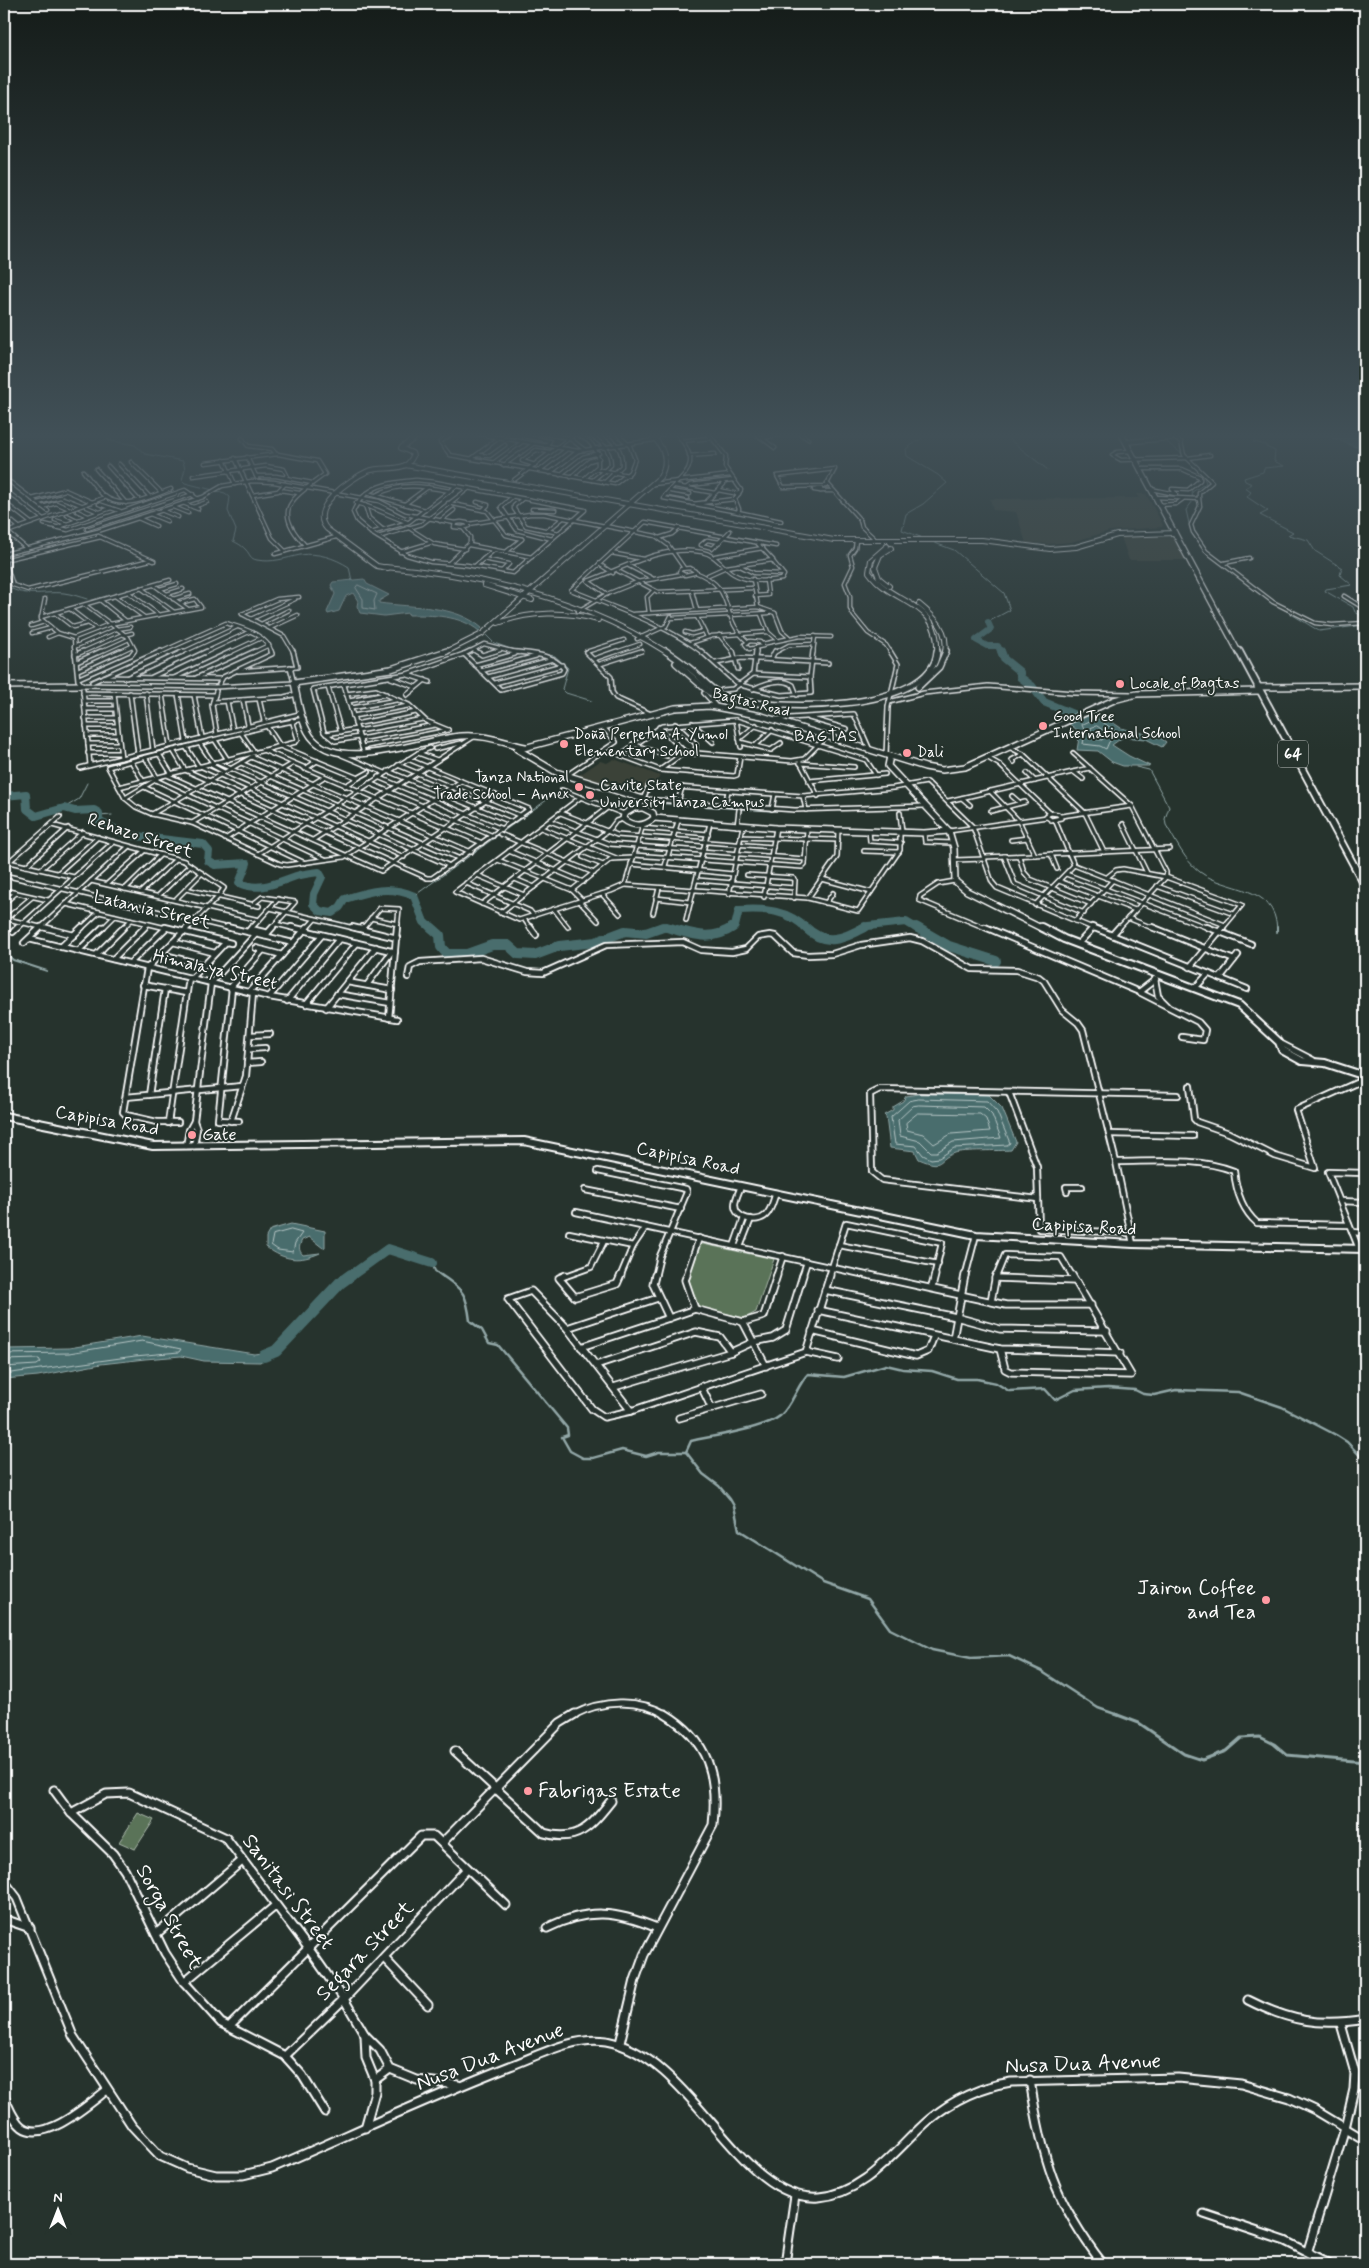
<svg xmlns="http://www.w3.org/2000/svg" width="1369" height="2268" font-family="Mynerve,sans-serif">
<rect width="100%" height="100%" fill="#26332d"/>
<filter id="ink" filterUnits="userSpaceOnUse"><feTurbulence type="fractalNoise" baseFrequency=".02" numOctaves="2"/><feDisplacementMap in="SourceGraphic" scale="10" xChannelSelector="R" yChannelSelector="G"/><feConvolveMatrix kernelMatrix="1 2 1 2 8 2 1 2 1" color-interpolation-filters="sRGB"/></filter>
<g filter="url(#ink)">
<g fill="#3b4239">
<polygon points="1137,494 1146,494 1163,525 1162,527 1110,531 1071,542 1049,544 1026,543 1016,512 993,510 990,499 1139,498"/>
<polygon points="1121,537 1174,537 1186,560 1129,560"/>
<polygon points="614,759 660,776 655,784 648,782 642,798 578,776 600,761 607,763"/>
</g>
<g fill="#5a7359" stroke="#acb9ac">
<polygon points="698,1243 774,1259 756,1312 745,1318 697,1307 686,1282"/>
<polygon points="138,1813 154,1820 135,1849 119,1842"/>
</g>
<g fill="#496d6d" stroke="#92a7a7">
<polygon points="1320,433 1365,433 1365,448 1361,449"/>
<path d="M364 579 367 584 389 595 379 601V603C414 608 454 604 482 628L479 631C460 615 432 615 409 615L408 613 384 616 360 613 357 606 358 601 353 593 346 596 339 611 328 614 327 612 335 594 331 585 333 582Z"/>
<polygon points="1097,712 1121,728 1159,737 1166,742 1162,747 1146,739 1123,737 1112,745 1129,756 1150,766 1123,766 1112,762 1098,751 1077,750 1080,732 1069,724"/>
<path d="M918 1094 989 1095 1002 1108 1016 1142 1011 1150C1000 1151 963 1150 955 1153 936 1159 945 1170 919 1159L915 1151 890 1148 886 1117 884 1115 893 1110V1107L903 1101 906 1096Z"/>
<path d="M291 1224 325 1231V1247L323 1248 309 1237 302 1240C299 1246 298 1250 303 1255L320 1253C300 1262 285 1261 266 1247V1237L270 1230Z"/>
<polygon points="142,1336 254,1354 276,1351 260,1362 204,1361 181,1356 145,1359 101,1364 38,1376 4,1379 4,1349 69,1348"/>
</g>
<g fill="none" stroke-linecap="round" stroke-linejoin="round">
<g stroke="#b6c5c5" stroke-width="1">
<polygon points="358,585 377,594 374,601 375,610 363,608 363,599 356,588"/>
<polygon points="1097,718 1118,733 1109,742 1106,749 1100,746 1083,744 1085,732 1082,725"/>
<polygon points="1097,726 1107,733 1102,740 1091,738 1091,728"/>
<polygon points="919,1099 987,1101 997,1112 1010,1143 1007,1145 954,1148 939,1158 931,1159 923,1155 916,1146 895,1144 891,1117 909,1101"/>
<polygon points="919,1105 984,1107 992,1115 1001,1138 953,1142 937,1152 931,1152 920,1141 900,1136 898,1120 913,1106"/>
<polygon points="918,1113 980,1114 986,1119 990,1131 951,1134 934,1144 923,1134 907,1130 906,1123"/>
<polygon points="291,1230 302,1233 295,1243 293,1252 278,1250 271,1245 273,1235"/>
<polyline points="4,1354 69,1353 142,1341 181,1349 179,1352 135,1356 4,1374"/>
<polyline points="4,1360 39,1359 41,1362 37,1365 4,1367"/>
</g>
<g stroke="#92a7a7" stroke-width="1">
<path d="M107 433V440L135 445 145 454 183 461 185 469 182 480 185 483 225 493 230 497 228 511 236 530 233 541C237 543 243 546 246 550 250 554 250 559 257 560 272 563 286 558 300 555 317 552 335 558 349 567L352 581"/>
<polyline points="1001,433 1048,470"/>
<polyline points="1154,433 1161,438"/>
<polyline points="1257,433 1260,435 1253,442 1266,445 1266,447 1275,451 1274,461 1284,466 1264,468 1263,472 1244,478 1245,481 1252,484 1245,488 1251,492 1247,497 1268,511 1260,515 1293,532 1288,535 1308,540 1315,551 1342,568 1340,575 1352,585 1326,589 1325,591 1353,607 1355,612 1365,618"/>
<polyline points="1164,440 1182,454"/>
<polyline points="1187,460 1203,475 1206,483 1192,492 1193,501 1186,510 1190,528"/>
<polyline points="1193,535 1206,552"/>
<polyline points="923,538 902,530 906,514 923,504 947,483 938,475 907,456 906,449 929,433"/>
<polyline points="932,542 954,550 1004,593 1010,610 988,622"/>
<path d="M4 584C23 599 42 591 64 593 72 594 80 597 87 599"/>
<polyline points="1267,599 1319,631 1365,625"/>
<polyline points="479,628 494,643 514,650"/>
<polyline points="541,654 555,656 568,668 562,689 566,693 592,701"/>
<path d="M1136 767 1149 770 1169 807 1165 819 1166 825C1176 841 1184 860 1200 872 1227 892 1275 884 1277 929"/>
<polyline points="653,803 769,811 844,810"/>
<polyline points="64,808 79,799 87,783"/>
<polyline points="904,808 919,809"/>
<polyline points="99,816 112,815"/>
<polyline points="414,896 555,794"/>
</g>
<g stroke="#92a7a7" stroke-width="2">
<polyline points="1277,927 1277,932"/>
<polyline points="4,951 13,960 47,971"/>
<polyline points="432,1263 435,1271 443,1277"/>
</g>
<g stroke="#92a7a7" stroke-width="2.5">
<path d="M441 1275C464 1290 467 1295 470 1321L482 1330 489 1343 498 1345 567 1428 568 1435 562 1437 570 1451 583 1458H593L622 1450 646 1456 659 1452H686"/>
<polyline points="686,1452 703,1474 719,1486 730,1499 734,1506 739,1530 823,1583 868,1599 890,1629 932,1650 971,1658 1009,1656 1041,1671 1098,1708 1118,1715"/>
<path d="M686 1452 691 1441C712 1436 764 1429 780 1416 793 1405 797 1385 808 1374L844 1377 886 1365 903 1369 932 1371 957 1379H977L996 1383 1009 1391 1045 1389 1055 1400 1075 1390 1108 1388 1135 1390 1143 1394 1154 1395 1176 1390 1238 1392 1282 1407 1336 1435 1347 1442 1365 1461"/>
</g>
<polyline stroke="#92a7a7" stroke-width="3" points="1115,1714 1139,1723 1184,1754 1202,1760 1226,1751 1241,1738 1260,1737 1274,1744 1287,1755 1365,1762"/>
<polyline stroke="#496d6d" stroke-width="6" points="988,622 991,629 976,640 987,646 998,646 1001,653"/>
<g stroke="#496d6d" stroke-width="8">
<polyline points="1001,651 1004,659 1020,672 1020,677 1032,686 1044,702 1075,715"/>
<path d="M4 796 26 794 27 809 36 816 64 808 75 811 94 810 99 813V820L102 823 128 835 203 844 209 851 208 861 215 865 247 863 239 883C259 892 276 883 296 876 303 874 311 873 319 872L322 877 314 894 313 904 320 911 332 913 340 907 345 899C369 891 390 885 414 896L424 922 432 929"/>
<polyline points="659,929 664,927 672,929"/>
<path d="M731 929 735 926 739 910C764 908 788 910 807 929"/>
<polyline points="863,929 868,926 906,922 918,929"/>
</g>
<g stroke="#496d6d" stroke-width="10">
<polyline points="431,927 440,935 441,947 447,954 467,954 492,945 508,945 518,954 535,955 559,946 596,942 625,931 646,933 663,927"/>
<path d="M666 927C691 933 710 943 733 927"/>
<path d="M805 927C825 947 844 939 865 927"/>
<polyline points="916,927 949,946 996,961"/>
<polyline points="349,1277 388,1249 432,1263"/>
</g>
<polyline stroke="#496d6d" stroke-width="12" points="264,1356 276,1351 340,1283 351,1275"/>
<defs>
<g id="street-far4">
<polyline points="374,433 385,433"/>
<polyline points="453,433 440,442 450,455 615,484 630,472 635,459 630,446 616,433"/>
<polyline points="473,433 578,451 654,440 665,433"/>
<polyline points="539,433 569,438 585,450"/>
<path d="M570 433C588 437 599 447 598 466L584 479"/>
<path d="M586 433C600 441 611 448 611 465L593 480"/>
<path d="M601 433C615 441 623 449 622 466L604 483"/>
<path d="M676 433C706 468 682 473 663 498L738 512 739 509 735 499 741 490 725 467 726 456 708 433"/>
<polyline points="755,433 775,448"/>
<polyline points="799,433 808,439"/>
<polyline points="503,435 524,436 550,441 545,446"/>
<polyline points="679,437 709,434"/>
<polyline points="242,438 248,446 272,449 276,454"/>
<polyline points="762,438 788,433"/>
<polyline points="682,441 711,438"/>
<polyline points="1131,451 1117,452 1112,455 1121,460 1188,458 1210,455"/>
<polyline points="477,455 490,456 505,445"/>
<polyline points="689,456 715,454"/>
<polyline points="247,457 257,478"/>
<polyline points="235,458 272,538 285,551"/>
<polyline points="471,459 500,437"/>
<polyline points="224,460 235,484"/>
<polyline points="131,462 161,492"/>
<path d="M205 463 278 454 317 461 325 474C294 498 270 508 305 545"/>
<polyline points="493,463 522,442"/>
<polyline points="119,464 149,496"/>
<polyline points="504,465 533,444"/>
<polyline points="535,465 522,461 536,450 550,452"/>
<polyline points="108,466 138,499"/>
<polyline points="96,469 126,503"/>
<polyline points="595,469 628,475"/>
<polygon points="835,469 826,486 783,487 777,476"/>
<polyline points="1140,469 1182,469 1200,477 1200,480 1188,490 1172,489 1176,494"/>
<path d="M83 471C90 479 95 488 103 495 123 512 151 496 171 489"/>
<polyline points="539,471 567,449"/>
<polyline points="550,473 578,451"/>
<polyline points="560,475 583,457 599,453"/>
<polyline points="193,476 266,466 284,469 287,475 285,478"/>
<polyline points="256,476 276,476 312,483"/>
<polyline points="571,477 589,461 599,458"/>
<path d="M416 480 435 482 585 510 513 573 467 565 431 562 407 555 371 533 357 521 353 512C364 485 390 482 416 480Z"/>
<polyline points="514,480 576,433"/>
<polyline points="827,483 860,520 862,527 874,538"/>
<polyline points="4,484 10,482 48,511"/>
<polyline points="653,484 730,475"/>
<polyline points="675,486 715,493"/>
<polyline points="686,488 690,485 733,480"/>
<polyline points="4,489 43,519"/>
<polygon points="818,489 821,489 821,491 814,490"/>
<polyline points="1151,489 1175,494"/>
<polyline points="280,490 299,493"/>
<polyline points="718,490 739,494"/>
<polyline points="670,491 690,494"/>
<polyline points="820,491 834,491"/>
<polyline points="367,493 425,510"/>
<polyline points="666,494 688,498"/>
<polyline points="252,495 278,491 285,484"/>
<path d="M376 495C400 482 424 486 450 491"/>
<polyline points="512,497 501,507 517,530 552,539"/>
<polyline points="1155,497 1199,499 1199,493 1212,482 1184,455 1181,442 1171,437"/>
<polyline points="32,499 65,490 92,502"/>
<polyline points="522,499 514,506 514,509 526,526 559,533"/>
<polyline points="1199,499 1200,506 1191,525 1193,532 1206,551 1273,602 1315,623 1332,625 1365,623"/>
<polyline points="707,501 724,484 722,482"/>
<polyline points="4,502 31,523"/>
<polyline points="477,502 488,505 483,510"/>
<polyline points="38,503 60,497 81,505"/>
<polyline points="183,503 198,509"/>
<path d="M356 503C374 507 389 516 407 522"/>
<polyline points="448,503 487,511 506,535 522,539"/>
<polyline points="99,504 120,511"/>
<polyline points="405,504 428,487"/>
<polyline points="692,504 735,499"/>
<polyline points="365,505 369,518 382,529"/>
<polyline points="1160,505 1176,504 1183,499"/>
<polyline points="43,507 56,503 70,509"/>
<polyline points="87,507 99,512"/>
<polyline points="173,507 188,513"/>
<polyline points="193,507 207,502"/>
<polyline points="532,509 555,510"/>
<polyline points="161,510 178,517"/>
<polyline points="77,511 88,516"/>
<polyline points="738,512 781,521"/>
<polyline points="150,514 167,521"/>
<polyline points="4,515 20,528"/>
<polyline points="67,515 77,520"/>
<polyline points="138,518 156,526"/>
<polyline points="55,520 67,524"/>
<polyline points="440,521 454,510"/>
<polygon points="461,522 467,523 469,526 463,528 454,527 455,523"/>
<polyline points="44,524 68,530 185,490 198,499"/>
<polyline points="469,524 530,514 544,514 656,536 668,545 684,568"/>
<polyline points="56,528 111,508"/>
<polyline points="409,528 434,544 465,549"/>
<polyline points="4,529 27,549"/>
<polyline points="87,529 193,494"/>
<polyline points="547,531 563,518"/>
<polyline points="7,532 106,497"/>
<polyline points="371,533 409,522 456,486"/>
<polyline points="98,536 154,561"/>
<polyline points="378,537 422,524 468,489"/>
<polyline points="659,538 672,534 679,528"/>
<polyline points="856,541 855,548 850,555 853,566 845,583 850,596 850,609 854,616 868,633 886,645 891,653"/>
<polyline points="469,545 532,557"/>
<polyline points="713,548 701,545 707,540 720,542"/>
<polyline points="712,549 730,531"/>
<polyline points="400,552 430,543"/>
<polyline points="506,552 522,539"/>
<polyline points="611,553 643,559"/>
<polyline points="275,554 336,537"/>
<polyline points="4,556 8,553 98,531 203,497 222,486 252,481 274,482 379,501 405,514 455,523"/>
<polyline points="715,556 763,548"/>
<polyline points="4,559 13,585 28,590 150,560"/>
<polyline points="483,559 509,564 502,571"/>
<polyline points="4,560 101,537"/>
<polyline points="449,563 470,543 470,537 463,528"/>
<polyline points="1224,563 1249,558"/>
<polyline points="599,564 613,573"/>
<polyline points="738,565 754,573 783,574"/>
<polyline points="475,566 494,550"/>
<polyline points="629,566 652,578"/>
<polygon points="690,568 695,571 694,573 685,575 679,572 681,569"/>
<polyline points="618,571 658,592 753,588"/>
<path d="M695 572C738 588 718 617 748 642"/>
<polyline points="708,575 726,567 773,560 758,544"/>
<polyline points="753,579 758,607"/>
<path d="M588 581C624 568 663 544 702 552 713 554 719 562 727 569 741 582 764 582 782 579L784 575 772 560"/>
<polyline points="588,581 607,594"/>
<polyline points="154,585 188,609"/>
<polyline points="141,588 174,612"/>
<polyline points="160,589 177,584"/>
<polyline points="692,591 697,610"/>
<polyline points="128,592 159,615"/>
<polyline points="167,594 183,589"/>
<polyline points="115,596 144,617"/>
<polyline points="755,596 768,595 766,580"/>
<polyline points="1344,596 1365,609"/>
<polyline points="45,599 41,619 58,633 74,638 75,653"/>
<polyline points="173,599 190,594"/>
<polyline points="100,600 126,621"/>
<polyline points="85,605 128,637 135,650 133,653"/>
<polyline points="70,609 96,629"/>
<polyline points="578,611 607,594 637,582 682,574"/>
<polyline points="55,613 73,627 88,623"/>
<polyline points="649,613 647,597 653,591"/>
<polyline points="775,613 782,631 789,637"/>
<polyline points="242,614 277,599 299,597"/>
<polyline points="242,614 284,636 294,653"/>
<polyline points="633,614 758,607 775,613"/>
<polyline points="761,614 768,632 777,640"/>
<polyline points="41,617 170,580"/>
<polyline points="697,617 707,637"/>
<polyline points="671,618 769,613"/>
<polyline points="251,619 295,599"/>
<polyline points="261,624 289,610"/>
<polyline points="31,626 44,622"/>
<polyline points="270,628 298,615"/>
<polyline points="117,629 130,627"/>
<polyline points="685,632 692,634 703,631"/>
<polyline points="32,633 51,628"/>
<polyline points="124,635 132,633"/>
<polyline points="719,635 734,653"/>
<polyline points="48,637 58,633"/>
<polyline points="74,638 110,624 201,607 195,599 180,603"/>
<polyline points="637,639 666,626 671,616"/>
<polygon points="750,641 760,642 763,646 749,649 745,644"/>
<polyline points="690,643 712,636 768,632"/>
<polyline points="762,644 800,636 831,637"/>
<polyline points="74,647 116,629"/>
<polyline points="473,650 478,653"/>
<polyline points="586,652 624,640"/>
<polyline points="80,653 123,634"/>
<polyline points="98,653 129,639"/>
<polyline points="117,653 132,646"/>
<path d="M159 653 226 623C242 628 267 634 272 653"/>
<polyline points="181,653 237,627"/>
<polyline points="204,653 249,632"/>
<polyline points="229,653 261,638"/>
<polyline points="252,653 269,645"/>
<polyline points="467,653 484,644 519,653"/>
<polyline points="490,653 500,650"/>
<polyline points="613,653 640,644"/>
<polyline points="636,653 642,651"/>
<path d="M703 653C665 624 615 608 571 590L645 522 776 546"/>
<polyline points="756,653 756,649"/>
<polyline points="774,653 789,645 814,644"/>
<polyline points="813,653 815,636"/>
</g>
<g id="street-far3">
<polyline points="75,651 78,680 82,685 215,687 294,683 290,667"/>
<polyline points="476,651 482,655 495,651"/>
<polyline points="701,651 735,682 744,686 781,695 811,693 810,677 813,651"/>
<polyline points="733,651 738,669"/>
<polyline points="586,652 611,677 612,692 616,698 651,714"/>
<path d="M464 654 501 690 562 673 564 669C552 652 527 654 509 651"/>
<polyline points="464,654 470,651"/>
<polyline points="75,655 83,651"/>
<polyline points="594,659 617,651"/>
<polyline points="771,659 775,651"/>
<polyline points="77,662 101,651"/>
<polyline points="716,663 742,658 828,663"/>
<polyline points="600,664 641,651"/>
<polyline points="475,665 515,654"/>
<polyline points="78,670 120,651"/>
<polyline points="238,671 297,667 293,651"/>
<polyline points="481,671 536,656"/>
<polyline points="753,674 810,677"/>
<polyline points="408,675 430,682"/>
<polyline points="103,677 221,679"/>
<polyline points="152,677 207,651"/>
<polyline points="488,677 553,659"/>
<polyline points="79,678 131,655 134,651"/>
<polyline points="126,678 184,651"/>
<polyline points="174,678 232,651"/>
<polyline points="196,678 255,651"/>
<polyline points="391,678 416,687"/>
<polyline points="92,682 161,651"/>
<polyline points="495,683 562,665"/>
<polyline points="219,684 223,677 272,654 271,651"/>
<polyline points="344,685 363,750"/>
<polyline points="328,687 341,732"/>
<polyline points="83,689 90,765"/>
<path d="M753 689C765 683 781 677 793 685L797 695"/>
<polyline points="722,690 733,689 753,674 756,651"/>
<polyline points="216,691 212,705 217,734"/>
<polyline points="83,693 215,695"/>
<polyline points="114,693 121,758"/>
<polyline points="130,693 138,754"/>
<polyline points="146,693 153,750"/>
<polyline points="704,693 715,705"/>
<polyline points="162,694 170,745"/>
<polyline points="178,694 186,741"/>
<polyline points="346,694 376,690 409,705 426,721 448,730"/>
<polyline points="194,695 202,737"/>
<polyline points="407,695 425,680"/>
<polyline points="259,699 264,721"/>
<polyline points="243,700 248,725"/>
<polyline points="84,701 114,701"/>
<polyline points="227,701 233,730"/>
<polyline points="349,701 386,694"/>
<polyline points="213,702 284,697 297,694"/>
<polyline points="889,702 924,693 988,686 1074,693 1133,694"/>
<polyline points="351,708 396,700"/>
<polyline points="85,709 115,709"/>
<polyline points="353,716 408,706"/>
<polyline points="85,718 116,718"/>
<polyline points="809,718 847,729"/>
<polyline points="304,719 267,726 108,767 125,798 136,807 152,814 192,823 280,864 287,865 344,857 461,781"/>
<polyline points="773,719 854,714 870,750"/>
<polyline points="736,720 741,747"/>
<polyline points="692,723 713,742"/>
<polyline points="355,724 416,712"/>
<polyline points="675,724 696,744 695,754"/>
<polyline points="86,726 117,726"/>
<polyline points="267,726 280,746 358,778 345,786"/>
<polyline points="659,727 685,752 792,761 804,759 826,737"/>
<polyline points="358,731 423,719"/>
<polyline points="241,733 255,753"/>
<polyline points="326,734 357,729"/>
<polyline points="87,735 118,735"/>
<polyline points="359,737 335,741 324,732 313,689 407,674 464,654"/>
<polyline points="360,739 435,725"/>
<polyline points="739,739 756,725"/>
<polyline points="215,740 228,760"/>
<polyline points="740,742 771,750 781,743"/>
<polyline points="88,744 119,744"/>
<polyline points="200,744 213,763"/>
<polyline points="633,744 667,756"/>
<polyline points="755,746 772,730"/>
<polyline points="186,747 199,767"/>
<polyline points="362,747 448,730"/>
<polyline points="1011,748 1023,754 1085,813 1104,852"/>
<polyline points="435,749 461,743"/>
<polyline points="173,750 185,770 427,878 432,878 529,809 408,759"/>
<polyline points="263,750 482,843"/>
<polyline points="88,753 120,753"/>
<polyline points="418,753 437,760"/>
<polyline points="1073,753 1132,806 1166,872 1166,877 1242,905 1222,929"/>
<polyline points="159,754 171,773"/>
<polyline points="342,755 385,773"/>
<polyline points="886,755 888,707 898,664 890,651"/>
<polyline points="145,757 157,777"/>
<polyline points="251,757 471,852"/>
<polyline points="740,757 737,775 734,776 660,770 620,755 662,726 736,720 866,760 876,775"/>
<polyline points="988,758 1000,765 1050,813"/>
<polyline points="131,761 143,781"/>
<polyline points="216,762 450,866"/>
<polyline points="800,762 818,796"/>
<polyline points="1014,762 1012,760 1023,754"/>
<polyline points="241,763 460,859"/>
<polyline points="800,763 854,767"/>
<polyline points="209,764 224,772"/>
<polyline points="398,765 521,816"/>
<polyline points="200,766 404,857"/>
<polyline points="80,768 299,714"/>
<polyline points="305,769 317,761"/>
<polyline points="660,770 685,752"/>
<polyline points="388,771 511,822"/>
<polyline points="1074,772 1083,779"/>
<polyline points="1027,773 1035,781"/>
<polyline points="167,775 381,871 495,795"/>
<polyline points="567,775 616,742 604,728"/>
<polyline points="378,777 502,829"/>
<polyline points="358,778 369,772"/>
<polyline points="156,780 325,859"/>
<polyline points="809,781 885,774"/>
<polyline points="369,783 493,836"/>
<polyline points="119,787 296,742 298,739 292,720"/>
<polyline points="144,787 305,863"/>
<polyline points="562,790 624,814"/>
<polyline points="990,791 1019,821 1035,855"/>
<polyline points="803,796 806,810"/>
<polyline points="1012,796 1020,803"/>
<polyline points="581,797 455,892 519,920 611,891 625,885 643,825"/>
<polyline points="125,798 157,779"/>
<polyline points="962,798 970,805"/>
<polyline points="948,801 1090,768"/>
<polyline points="678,802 682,787"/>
<polyline points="725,805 728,791"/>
<polyline points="925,806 795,810 643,799 649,785 803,796 893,788 927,782 973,827 992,882 997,888 1095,929"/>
<polyline points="772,809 775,794"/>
<polyline points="991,811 1025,802"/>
<polyline points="561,813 617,835 773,847"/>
<polyline points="900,813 902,832"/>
<polygon points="1050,813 1058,814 1061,818 1051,820 1046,816"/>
<polyline points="152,814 253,756"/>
<polyline points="1061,816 1132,806"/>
<polyline points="550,821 610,844 805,859"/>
<polyline points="192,823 292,764"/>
<polyline points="1123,824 1147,873"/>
<polyline points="52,825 184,861 224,888 218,897 186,929"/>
<polyline points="737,826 739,810"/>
<polyline points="541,828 616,858"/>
<polyline points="642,828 708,834"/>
<polyline points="869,831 870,841 901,843"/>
<polyline points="949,831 1047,817"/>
<polyline points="924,833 925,842 953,843"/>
<polyline points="500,834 594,873"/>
<polyline points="741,837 838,840"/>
<polyline points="225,839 324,777"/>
<polyline points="313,840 475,736"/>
<polyline points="1011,840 1028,838"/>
<polyline points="509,851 583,882"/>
<polyline points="864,851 899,852"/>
<polyline points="258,854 418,753 430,748"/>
<polyline points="1051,854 1057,869"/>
<polyline points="634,855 802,867 805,864 807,829"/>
<polyline points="1004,856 1015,884 1084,913"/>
<polyline points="1019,856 1024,872 1030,879 1091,904"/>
<polyline points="583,857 603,865"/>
<polyline points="985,857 1170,849"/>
<polyline points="498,860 572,890"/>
<polyline points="954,860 985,859"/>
<polyline points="9,862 74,877"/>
<polyline points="631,864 733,874"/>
<polyline points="1074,865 1225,925"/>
<polyline points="4,866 60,817"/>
<polyline points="26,866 68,828"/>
<polyline points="665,866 678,821"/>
<polyline points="41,869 83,832"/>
<polyline points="58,873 98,837"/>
<polyline points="1066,874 1211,929"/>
<polyline points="4,875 232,929"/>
<polyline points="477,875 524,895"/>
<polyline points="747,875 793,878 795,880 794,898"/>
<polyline points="1106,878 1116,870 1123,869 1166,877"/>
<polyline points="515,879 534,887"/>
<polyline points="822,879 871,892"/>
<polyline points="697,880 794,888"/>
<polyline points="91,881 259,920"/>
<polyline points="955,881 938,884 920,896 919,900 988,929"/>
<polyline points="1059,881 1135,910"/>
<polyline points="466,883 530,911 534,916"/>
<polyline points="107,884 144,851"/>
<polyline points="625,885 808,898 858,911 900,850 900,832"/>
<polyline points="1157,886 1234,914"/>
<polyline points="125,889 160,855"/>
<polyline points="186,889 259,906"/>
<polyline points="4,890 48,900"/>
<polyline points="141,892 176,859"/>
<polyline points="602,894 620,914"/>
<polyline points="729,894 743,826"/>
<polyline points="158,896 190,865"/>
<polyline points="764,897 776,828"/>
<polyline points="656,898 691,902"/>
<polyline points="808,898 837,857 838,830"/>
<polyline points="175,900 202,873"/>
<polyline points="582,900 572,890 611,859 633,858"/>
<polyline points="579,901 598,921"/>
<polyline points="4,903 16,893"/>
<polyline points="826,903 833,893"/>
<polyline points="66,904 170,929"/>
<polyline points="482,904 607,808"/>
<polyline points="252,905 262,897 295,902 271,929"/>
<polyline points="1035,905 1074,865 1055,820"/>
<polyline points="270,908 358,929"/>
<polyline points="554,909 568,927"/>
<polyline points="500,913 610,829 616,821 623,819"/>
<polyline points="653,913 659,888"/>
<polyline points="4,918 48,929"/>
<polyline points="7,918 32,897"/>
<polyline points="371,918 398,924"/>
<polyline points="1128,918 1155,929"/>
<polyline points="524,919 531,929"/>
<polyline points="686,920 710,823"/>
<polyline points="1075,921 1113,880"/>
<polyline points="276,924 296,929"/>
<polyline points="17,929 113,842"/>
<polyline points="39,929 128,847"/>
<polyline points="81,929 99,912"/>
<polyline points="102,929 115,916"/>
<polyline points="122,929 131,920"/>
<polyline points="143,929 148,924"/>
<polyline points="251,929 278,899"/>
<polyline points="306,929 315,919"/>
<polyline points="362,929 380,908 399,909 397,929"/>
<polyline points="1118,929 1166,877"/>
</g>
<g id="street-far2">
<polyline points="43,927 74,935"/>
<polyline points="165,927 231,943"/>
<polyline points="227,927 293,943"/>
<polyline points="291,927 395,952"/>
<polyline points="352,927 397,938"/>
<polyline points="530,927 536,935"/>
<polyline points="985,927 1139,992 1198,1022 1205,1030 1203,1040 1182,1037"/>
<polyline points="1092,927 1247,989"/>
<polyline points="1152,927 1234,960 1238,955"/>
<polyline points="1207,927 1251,944"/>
<polyline points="251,929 268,933"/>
<polyline points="362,929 363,927"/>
<polyline points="13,932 18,927"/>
<polyline points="248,932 252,927"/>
<polyline points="1112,935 1119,927"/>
<polyline points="265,936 273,927"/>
<polyline points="29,939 269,997 397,1019"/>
<polyline points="173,942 215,953"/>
<polyline points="24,943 41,927"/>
<polyline points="1078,944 1093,928"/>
<polyline points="61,947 82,927"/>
<polyline points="256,948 282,955"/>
<polyline points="78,951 103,927"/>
<polyline points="161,954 204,965"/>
<polyline points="96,955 124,927"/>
<polyline points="113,959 145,927"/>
<polyline points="130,963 166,928"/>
<polyline points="1190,967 1223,927"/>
<polyline points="408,977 410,967 420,962 481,958 527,972 543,973 606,945 683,942 701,950 732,952 746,949 758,937 770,935 775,936 793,953 808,955 832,954 861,945 910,938 922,941 972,969 1017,970 1039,977 1044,981 1062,1010 1078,1023 1083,1030 1116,1162 1133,1244"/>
<polyline points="192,978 226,942"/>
<polyline points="1220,978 1234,960"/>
<polyline points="1155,979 1158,996 1168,1006"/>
<polyline points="347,982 392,990"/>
<polyline points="143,985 186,993"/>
<polyline points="367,985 392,951"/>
<polyline points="230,988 263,950"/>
<polyline points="232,988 218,1120 239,1121"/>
<polyline points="1195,988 1208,974"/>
<polyline points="249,992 307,927"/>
<polyline points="1139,992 1156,979"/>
<polyline points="337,994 390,1003"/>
<polyline points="269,997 322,935"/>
<polyline points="287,1001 339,939"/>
<polyline points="306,1004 357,943"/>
<polyline points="326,1008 376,947"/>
<polyline points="389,1018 397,927"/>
<polyline points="250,1035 270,1034"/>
<polyline points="1280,1043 1313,1060"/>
<polyline points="249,1049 265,1048"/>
<polyline points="247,1063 261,1062"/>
<polyline points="1190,1086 1194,1119 1197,1122 1229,1133 1275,1156 1315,1168 1296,1110 1365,1079"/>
<polyline points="1009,1092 1037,1167 1039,1229 1132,1233"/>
<polyline points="149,1095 165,989"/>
<polyline points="126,1097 242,1086"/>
<polyline points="194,1121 197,1129 194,1146"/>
<polyline points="231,1121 246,1076 253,993"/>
<polyline points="178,1122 157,1122 126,1115 123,1112 147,968 188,927"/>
<polyline points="168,1123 189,978"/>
<polyline points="1109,1134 1193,1136"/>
<polyline points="186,1146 189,1130 194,1121 211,983 256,934"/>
<path d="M1116 1162C1155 1162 1197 1157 1234 1171 1236 1190 1242 1210 1257 1223L1349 1225"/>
<polyline points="598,1171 686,1189 687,1192 660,1256 655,1277"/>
<path d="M741 1186C739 1192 735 1199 735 1205 735 1219 757 1224 766 1215 772 1209 773 1200 776 1193"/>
<polyline points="585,1190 681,1209"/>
<polyline points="1067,1191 1066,1187 1082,1187"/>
<polyline points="1038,1199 882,1180 872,1172 870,1094 880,1089 1178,1095"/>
<polyline points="1340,1201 1365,1202"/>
<polyline points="576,1212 875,1277"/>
<polyline points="1352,1232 1365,1233"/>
<polyline points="569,1233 633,1246"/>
<polyline points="839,1245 938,1264"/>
<polyline points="734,1246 744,1218"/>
<polyline points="740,1247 751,1219"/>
<polyline points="1359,1249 1328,1172 1365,1173"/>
<polyline points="563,1277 591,1267 604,1241"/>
<polyline points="620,1277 633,1246 646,1227"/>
<polyline points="686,1277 699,1238"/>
<polyline points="776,1277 783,1256"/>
<polyline points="802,1277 807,1262"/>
<polyline points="829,1277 846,1223 942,1243 934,1277"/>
<polyline points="965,1277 976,1235"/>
<polyline points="996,1277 1005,1255 1061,1257 1073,1277"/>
</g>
<g id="street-far1">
<polyline points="566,1275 559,1278 575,1297 617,1284 621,1275"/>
<polyline points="655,1275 653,1284 669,1318 695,1309 685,1280 687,1275"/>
<polyline points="869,1275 1006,1305 1091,1305"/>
<polyline points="995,1278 1075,1281"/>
<polyline points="932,1287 935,1275"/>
<polyline points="825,1290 956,1317 1000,1329 1107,1331"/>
<polygon points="531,1291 567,1328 631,1411 604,1417 592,1409 508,1299"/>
<polyline points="991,1301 996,1275"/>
<polyline points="695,1309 743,1322 764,1316 777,1275"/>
<polyline points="818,1310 1000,1349 1120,1353"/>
<polyline points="743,1322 766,1366"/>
<polyline points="567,1328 658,1298"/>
<polyline points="812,1331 916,1356 928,1351 934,1336"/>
<polyline points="953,1339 965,1275"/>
<polyline points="581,1347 669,1318"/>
<polyline points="1000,1349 1005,1369 1011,1372 1131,1375 1072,1275"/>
<polyline points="806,1352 830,1275"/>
<polyline points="596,1365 696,1332 720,1337 731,1352"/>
<polyline points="701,1386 712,1409"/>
<polyline points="614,1387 731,1352 753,1342 773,1338 786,1330 803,1275"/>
<polyline points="631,1411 806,1352 838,1359"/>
<polyline points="679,1418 761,1394"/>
<path d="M573 1715C602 1700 638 1698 667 1715"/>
</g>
<g id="street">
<path d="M455 1751 544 1833C578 1843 591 1826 611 1801"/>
<polyline points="54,1790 71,1813 113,1854 125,1871 165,1953 184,1982 221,2023 285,2056 302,2075 325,2112"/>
<polyline points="71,1813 106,1794 129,1793 226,1838 309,1949 344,1999 365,2035 380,2050 390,2069 417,2080 458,2085"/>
<polyline points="442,1843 560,1723 575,1714"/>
<path d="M4 1881 17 1898 73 2036 132 2126 160 2156 187 2168 216 2175H243L272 2168C351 2134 430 2097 510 2066 539 2055 574 2036 606 2041 694 2057 739 2203 819 2197 867 2193 896 2148 930 2119 954 2099 980 2087 1011 2082L1178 2078 1241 2084 1289 2098 1315 2110 1365 2140"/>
<polyline points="4,1919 30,1928"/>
<path d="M547 1928C588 1908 616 1911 657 1928"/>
<polyline points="156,1934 242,1861"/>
<polyline points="384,1958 428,2005"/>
<polyline points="184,1982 275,1906"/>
<path d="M1248 2000C1289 2021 1320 2027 1365 2019"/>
<polyline points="230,2026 421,1836 434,1836 506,1905"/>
<polyline points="365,2035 366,2058 375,2080 375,2092 365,2128"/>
<path d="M620 2043 635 1980 644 1955 713 1825C718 1777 709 1740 665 1714"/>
<polyline points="285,2056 344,1999 467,1869"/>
<polyline points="375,2080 390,2069"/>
<path d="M1030 2080C1042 2158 1054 2201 1103 2264"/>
<path d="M4 2097C9 2107 13 2120 22 2127 45 2144 90 2103 107 2090"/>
<polyline points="1204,2214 1285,2241 1330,2264"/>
<polyline points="1308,2250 1345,2128 1354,2089 1355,2073 1341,2024"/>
<polyline points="785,2264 795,2195"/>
</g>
<g id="secondary-far2">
<polyline points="1126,442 1171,438 1179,433"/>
<polyline points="405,465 834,540 982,540 1050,549 1076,547 1117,535 1175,533"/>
<path d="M887 546 871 560 869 572C894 607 940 599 937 653"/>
<path d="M385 567C484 575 583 599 668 653"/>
<path d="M388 568 377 566 327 529C307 508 350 479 368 471 380 466 394 471 406 465 409 463 411 460 413 456L412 453 401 448 422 433"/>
<polyline points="484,585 532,600"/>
<polyline points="889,586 879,578 875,567 880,555 891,548"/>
<path d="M919 604C935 617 949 631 945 653"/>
<path d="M498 623C532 611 563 611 598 620"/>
<path d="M444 653 482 634 660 477C670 460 663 446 650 433"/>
</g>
<g id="secondary-far1">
<path d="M447 651 391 669 294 683C298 700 301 727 314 740 344 772 423 739 461 736 483 734 504 742 525 747"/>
<path d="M666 651C676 658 685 664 694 672 704 681 713 692 727 697 769 712 934 713 937 651"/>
<polyline points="676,663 709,692 721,699"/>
<polyline points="4,686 82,685"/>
<polyline points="918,687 939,667 946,651"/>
<polyline points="1257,687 1365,686"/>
<polyline points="517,749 556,772 643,799 639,808"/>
<polyline points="520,749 675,708 710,706 762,716 925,767 942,770 965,767 1114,700 1137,694 1259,691"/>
<polyline points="890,756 888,766 949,831 954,848 955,881 967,891 1043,929"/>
<path d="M634 808H643L653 813 654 818C644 827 633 827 623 819L624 814Z"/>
<polyline points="654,818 776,828 924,833 949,831"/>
</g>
<g id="secondary">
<polyline points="1041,927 1064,939 1239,1005 1279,1042 1282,1050 1302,1061 1325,1063 1365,1076"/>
<polyline points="4,1116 153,1146 524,1141 976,1235 1133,1244 1365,1249"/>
</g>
<polyline id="primary-far1" points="1121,433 1239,653"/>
<polyline id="primary" points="1239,651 1365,886"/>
</defs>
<use href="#street-far4" stroke="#fff" stroke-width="5"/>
<use href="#street-far3" stroke="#fff" stroke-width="6"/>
<use href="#street-far2" stroke="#fff" stroke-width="8"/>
<use href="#street-far1" stroke="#fff" stroke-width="9"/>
<use href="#street" stroke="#fff" stroke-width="11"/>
<use href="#secondary-far2" stroke="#fff" stroke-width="6"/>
<use href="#secondary-far1" stroke="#fff" stroke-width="8"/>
<use href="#secondary" stroke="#fff" stroke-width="10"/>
<use href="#primary-far1" stroke="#fff" stroke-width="7"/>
<use href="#primary" stroke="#fff" stroke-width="9"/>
<use href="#street-far4" stroke="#26332d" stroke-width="2.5"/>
<use href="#street-far3" stroke="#26332d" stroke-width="3"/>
<use href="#street-far2" stroke="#26332d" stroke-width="4.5"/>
<use href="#street-far1" stroke="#26332d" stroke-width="5.5"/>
<use href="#street" stroke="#26332d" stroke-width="7"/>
<use href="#secondary-far2" stroke="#26332d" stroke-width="4"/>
<use href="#secondary-far1" stroke="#26332d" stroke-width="5"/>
<use href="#secondary" stroke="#26332d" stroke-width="6"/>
<use href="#primary-far1" stroke="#26332d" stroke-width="4.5"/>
<use href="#primary" stroke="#26332d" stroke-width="5.5"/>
</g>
</g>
<linearGradient id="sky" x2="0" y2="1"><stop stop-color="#151c19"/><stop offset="0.58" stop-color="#415057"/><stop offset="1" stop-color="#415057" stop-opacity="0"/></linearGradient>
<rect width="1369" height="751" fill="url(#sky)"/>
<g fill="#ff9aa2" stroke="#26332d" stroke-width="2">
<circle cx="1120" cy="684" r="5"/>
<circle cx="1043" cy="726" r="5"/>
<circle cx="564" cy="744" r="5"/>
<circle cx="907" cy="753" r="5"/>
<circle cx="579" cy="787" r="5"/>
<circle cx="590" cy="795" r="5"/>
<circle cx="192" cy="1135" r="5"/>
<circle cx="1266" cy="1600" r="5"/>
<circle cx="528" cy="1791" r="5"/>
</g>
<g text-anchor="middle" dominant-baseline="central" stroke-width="4" stroke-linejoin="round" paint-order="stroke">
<g font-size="15" fill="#fff" stroke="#26332d" text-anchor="start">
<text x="1130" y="684">Locale of Bagtas</text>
<text x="1053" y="717">Good Tree<tspan x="1053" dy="17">International School</tspan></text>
<text x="574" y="735">Doña Perpetua A. Yumol<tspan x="574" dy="17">Elementary School</tspan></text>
<text x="917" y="753">Dali</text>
<text x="569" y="778" text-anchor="end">Tanza National<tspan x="569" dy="17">Trade School – Annex</tspan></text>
<text x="600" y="786">Cavite State<tspan x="600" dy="17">University Tanza Campus</tspan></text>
</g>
<g font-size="15" fill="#fff" stroke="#26332d">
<text transform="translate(751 703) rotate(14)">Bagtas Road</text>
</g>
<g font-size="16" letter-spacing="1" fill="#fff" stroke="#26332d">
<text x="826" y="736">BAGTAS</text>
</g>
<rect fill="#26332d" stroke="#bec2c0" stroke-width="1" x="1278" y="740.5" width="30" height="27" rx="4"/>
<g font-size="16" font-weight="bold" fill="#fff">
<text x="1293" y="754">64</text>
</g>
<g font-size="18" fill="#fff" stroke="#26332d">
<text transform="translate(140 836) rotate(18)">Rehazo Street</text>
<text transform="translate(152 910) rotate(13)">Latania Street</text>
<text transform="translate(215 970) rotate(13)">Himalaya Street</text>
<text transform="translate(107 1121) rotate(10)">Capipisa Road</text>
<text transform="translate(688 1159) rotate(12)">Capipisa Road</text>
<text transform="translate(1084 1227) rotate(3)">Capipisa Road</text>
</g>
<g font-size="18" fill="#fff" stroke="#26332d" text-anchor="start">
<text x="202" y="1135">Gate</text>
</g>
<g font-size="21" fill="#fff" stroke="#26332d" text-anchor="end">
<text x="1256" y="1588">Jairon Coffee<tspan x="1256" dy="24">and Tea</tspan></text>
<text x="538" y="1791" text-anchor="start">Fabrigas Estate</text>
</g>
<g font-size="21" fill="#fff" stroke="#26332d">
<text transform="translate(288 1892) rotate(53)">Sanitasi Street</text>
<text transform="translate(169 1917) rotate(61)">Sorga Street</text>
<text transform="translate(365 1951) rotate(-46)">Segara Street</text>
<text transform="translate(490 2057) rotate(-21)">Nusa Dua Avenue</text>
<text transform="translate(1083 2064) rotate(-2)">Nusa Dua Avenue</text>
</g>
</g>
<rect width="1369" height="2268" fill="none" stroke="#26332d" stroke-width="20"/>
<rect x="10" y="10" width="1349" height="2248" fill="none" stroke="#fff" stroke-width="2" filter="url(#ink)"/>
<g transform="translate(58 2210)" stroke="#26332d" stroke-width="4" paint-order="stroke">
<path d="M0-4L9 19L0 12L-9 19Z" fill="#ffffff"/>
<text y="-8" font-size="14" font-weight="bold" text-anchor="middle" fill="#ffffff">N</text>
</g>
</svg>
